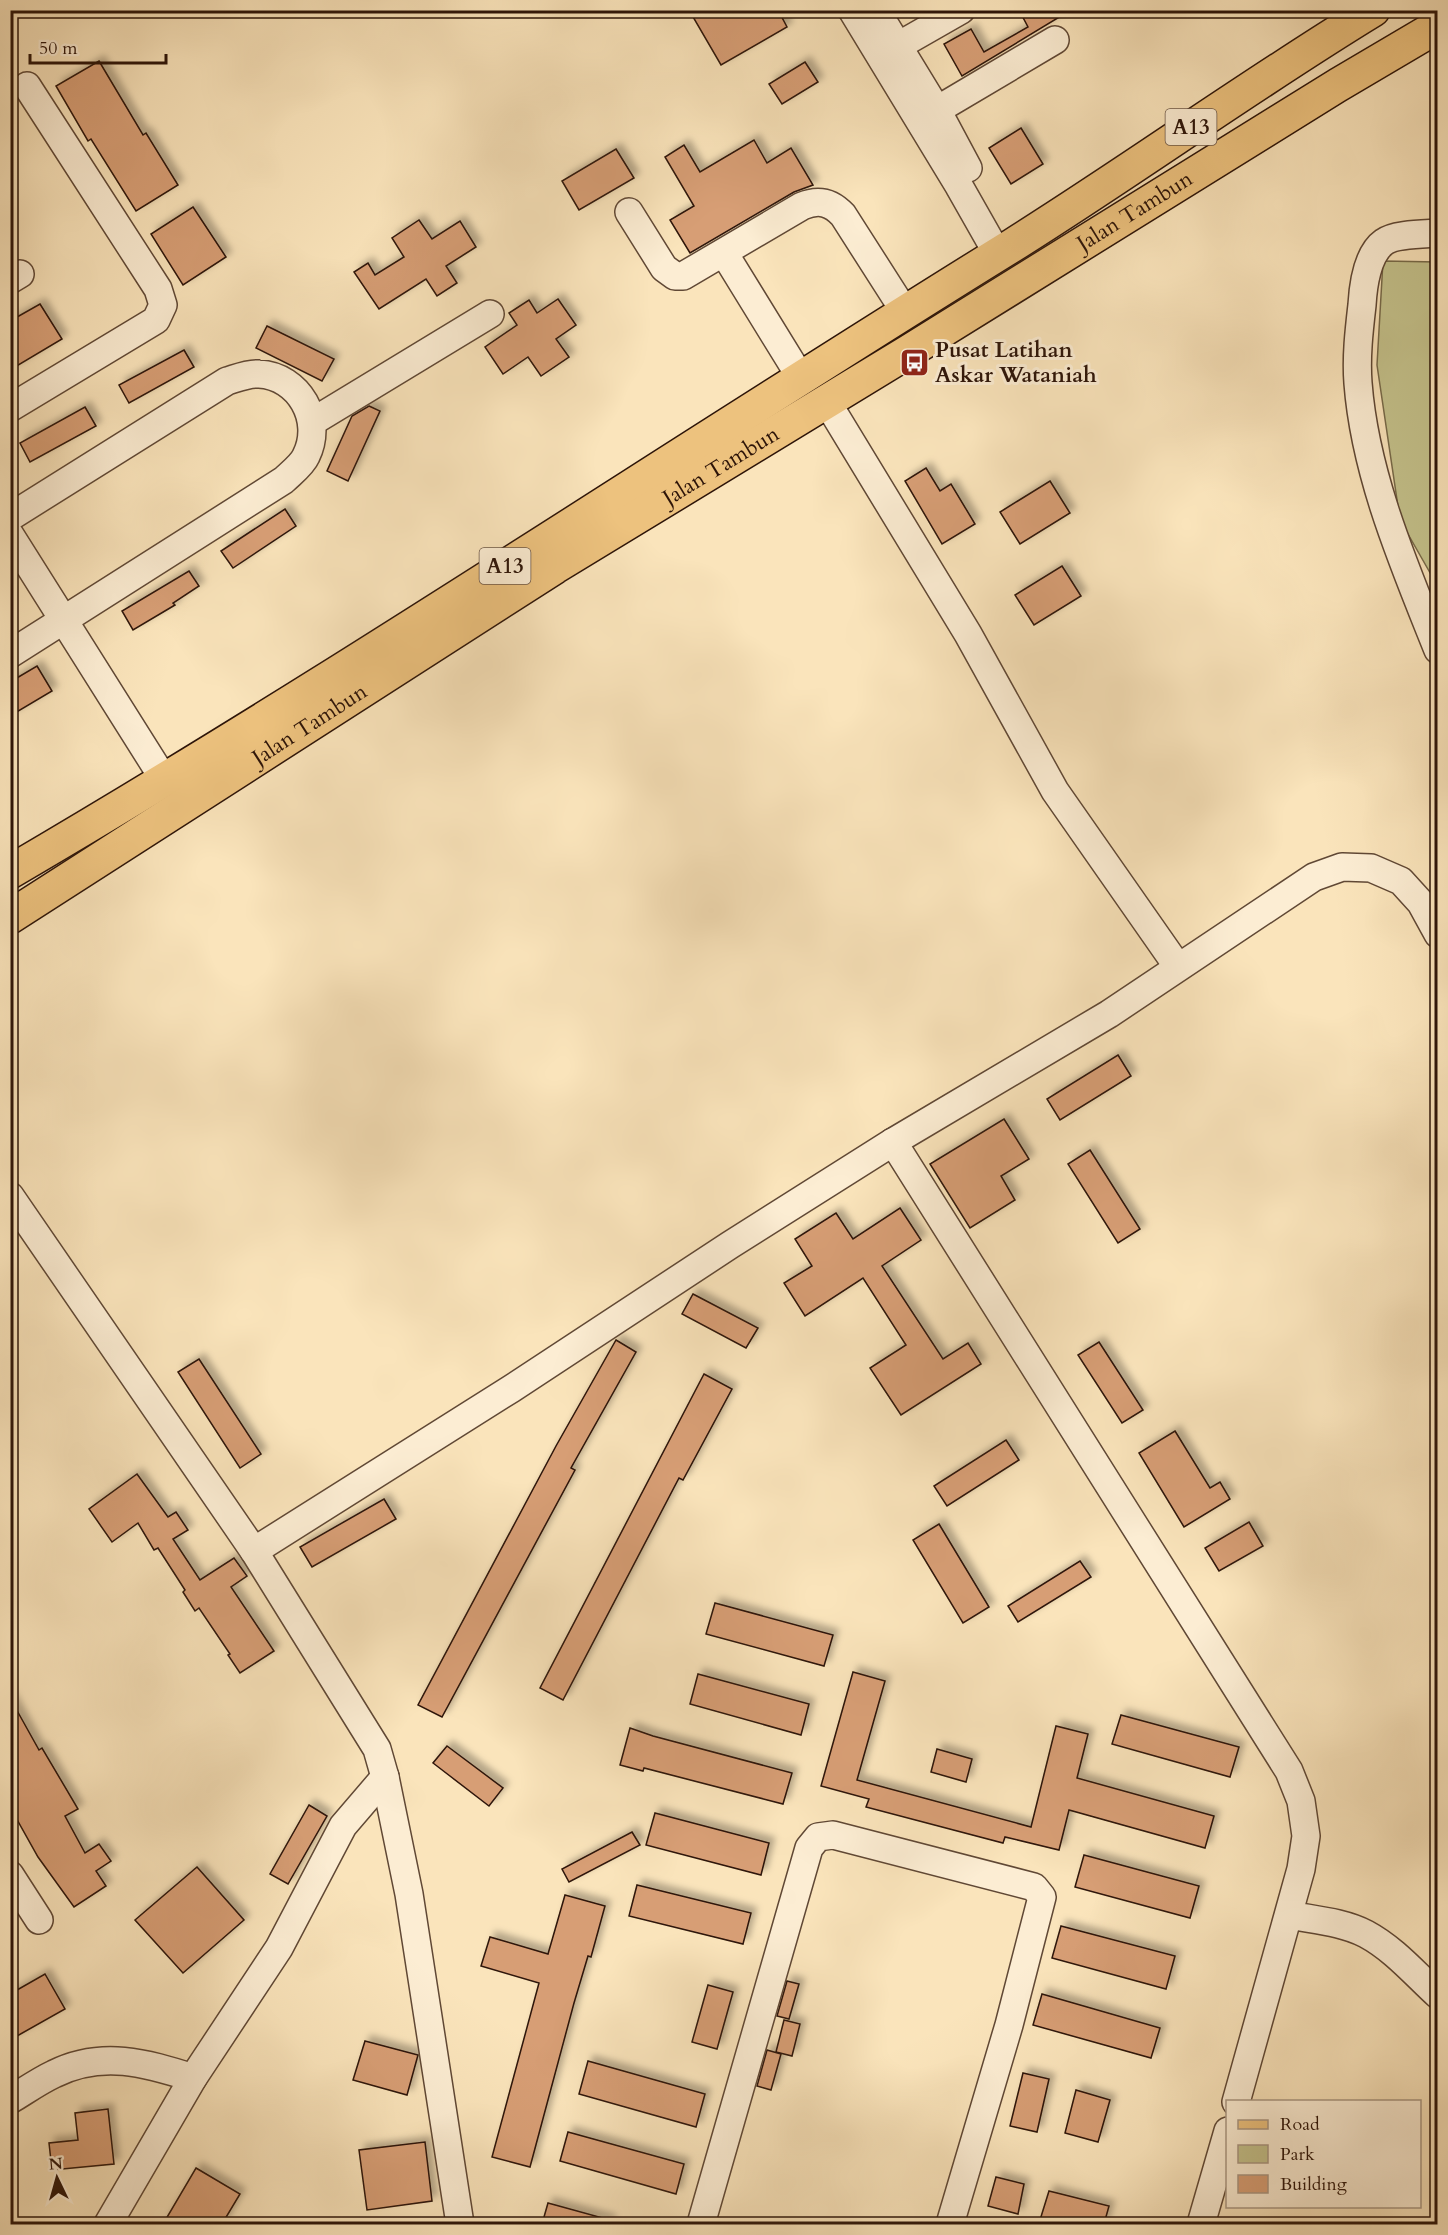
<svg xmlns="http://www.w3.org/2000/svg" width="1448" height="2235" font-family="Cardo,serif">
<defs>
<filter id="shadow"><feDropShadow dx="5.5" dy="-5.5" stdDeviation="3" flood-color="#0004"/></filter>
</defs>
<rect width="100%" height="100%" fill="#fae4bb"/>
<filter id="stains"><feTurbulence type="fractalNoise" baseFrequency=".00333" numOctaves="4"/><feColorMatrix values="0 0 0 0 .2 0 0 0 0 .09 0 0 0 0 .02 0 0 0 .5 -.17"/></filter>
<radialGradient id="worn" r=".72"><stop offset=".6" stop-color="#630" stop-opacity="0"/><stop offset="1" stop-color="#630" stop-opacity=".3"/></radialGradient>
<polygon fill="#c4c28c" stroke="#786b4a" stroke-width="1.5" points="1383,261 1437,262 1437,585 1400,520 1377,365"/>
<g fill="#d79e75" stroke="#2d1408" stroke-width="1.5" filter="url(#shadow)">
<polygon points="689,10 778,10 787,27 721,65"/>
<polygon points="1019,10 1071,10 962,76 944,44 971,29 984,52 1028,27"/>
<polygon points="99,61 143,135 146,133 178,185 136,211 91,139 88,141 56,86"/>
<polygon points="805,62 818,82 782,104 769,84"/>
<polygon points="1021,128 1043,164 1011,184 989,148"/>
<polygon points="754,140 767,163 791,148 813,185 794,192 690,253 670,220 694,206 665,157 684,145 700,172"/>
<polygon points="616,149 634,178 579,210 562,181"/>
<polygon points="193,207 226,257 183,285 151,234"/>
<polygon points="419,220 432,239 460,221 476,247 446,266 457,283 437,296 426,279 379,309 354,272 368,263 375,275 404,257 392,238"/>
<polygon points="558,299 576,325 556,339 569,357 541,376 528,357 503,374 485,347 517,325 509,313 529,300 537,313"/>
<polygon points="40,304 62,339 10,370 10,321"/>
<polygon points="267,326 334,359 322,381 256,348"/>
<polygon points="184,350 194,367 129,403 119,385"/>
<polygon points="369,406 380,411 348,481 327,471 352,416"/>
<polygon points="85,407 96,426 30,462 20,443"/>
<polygon points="926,468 940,491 951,484 975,524 942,544 905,481"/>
<polygon points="1050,481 1070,513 1020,544 1000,512"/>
<polygon points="285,509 296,526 233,568 221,551"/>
<polygon points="1062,566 1081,596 1034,625 1015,595"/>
<polygon points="189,571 199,586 173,603 175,605 133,630 122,611"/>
<polygon points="37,666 52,691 10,716 10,682"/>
<polygon points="1118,1055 1131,1076 1060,1120 1047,1099"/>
<polygon points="1004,1119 1029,1159 1001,1176 1015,1200 970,1228 930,1164"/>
<polygon points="1090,1150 1140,1229 1118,1243 1068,1164"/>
<polygon points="900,1208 921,1240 882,1266 943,1359 968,1343 981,1364 901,1415 870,1368 906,1345 863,1278 805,1316 784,1283 812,1266 795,1239 836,1213 853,1239"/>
<polygon points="693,1294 758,1328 746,1348 682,1314"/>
<polygon points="616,1340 636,1352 571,1468 575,1470 442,1717 418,1705 556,1446"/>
<polygon points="1099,1342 1143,1410 1122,1423 1078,1355"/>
<polygon points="199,1359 261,1454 240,1468 178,1372"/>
<polygon points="704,1374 732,1389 683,1480 679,1478 563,1700 540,1688"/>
<polygon points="1175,1431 1210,1488 1220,1482 1230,1499 1184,1527 1139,1453"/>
<polygon points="1006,1440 1019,1460 947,1506 934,1486"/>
<polygon points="137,1474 168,1517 176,1512 188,1530 173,1539 200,1580 234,1558 247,1576 231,1587 274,1651 240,1673 228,1655 230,1654 199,1608 195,1611 183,1592 185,1590 158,1548 154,1550 138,1523 112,1542 89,1509"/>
<polygon points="384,1499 396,1519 312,1567 300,1547"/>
<polygon points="1249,1522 1263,1546 1219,1571 1205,1548"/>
<polygon points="939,1524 989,1607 963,1623 913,1540"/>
<polygon points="1080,1561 1091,1577 1018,1622 1008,1606"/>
<polygon points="715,1603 833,1635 824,1666 706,1634"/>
<polygon points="853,1672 885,1681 857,1780 1031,1827 1056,1726 1088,1734 1077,1778 1214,1816 1205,1848 1069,1810 1059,1850 1005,1837 1003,1843 866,1807 869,1799 821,1786"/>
<polygon points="698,1674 809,1704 801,1735 690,1704"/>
<polygon points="10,1698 39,1750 42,1748 78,1809 65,1816 85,1853 99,1844 111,1861 96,1871 106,1886 74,1907 38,1857 10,1807"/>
<polygon points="1121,1715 1239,1747 1230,1777 1112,1744"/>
<polygon points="630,1728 653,1736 792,1773 783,1804 644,1768 643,1771 620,1765"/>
<polygon points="447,1746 503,1788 489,1806 433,1763"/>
<polygon points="937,1749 972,1759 966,1782 931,1772"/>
<polygon points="309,1805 327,1816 288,1884 270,1874"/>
<polygon points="655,1813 769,1843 761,1875 646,1845"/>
<polygon points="632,1832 640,1845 569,1882 562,1869"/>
<polygon points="1084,1855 1199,1886 1190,1918 1075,1887"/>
<polygon points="197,1867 244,1920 183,1973 135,1920"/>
<polygon points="637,1885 751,1913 743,1944 629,1916"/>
<polygon points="565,1895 605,1906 591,1957 588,1956 574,2003 530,2167 492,2157 539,1983 481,1966 490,1937 548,1954"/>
<polygon points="1061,1926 1175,1956 1166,1989 1052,1958"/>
<polygon points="45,1974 65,2009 10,2040 10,1994"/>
<polygon points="787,1981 799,1984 789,2019 777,2016"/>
<polygon points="708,1985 733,1992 717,2049 692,2042"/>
<polygon points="1042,1994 1160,2028 1151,2058 1033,2025"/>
<polygon points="784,2020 800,2024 792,2056 776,2052"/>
<polygon points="365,2041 418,2055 407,2095 353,2080"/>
<polygon points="767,2050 781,2054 771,2090 757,2086"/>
<polygon points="588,2061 705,2094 696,2127 579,2094"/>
<polygon points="1023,2073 1049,2079 1037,2132 1010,2126"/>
<polygon points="1076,2090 1110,2100 1098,2142 1065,2133"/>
<polygon points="108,2109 114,2164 52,2170 49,2143 78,2140 75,2113"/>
<polygon points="568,2132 684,2164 676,2194 560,2161"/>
<polygon points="425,2142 432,2201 367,2210 359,2150"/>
<polygon points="196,2168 240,2194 222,2224 163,2224"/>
<polygon points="996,2177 1024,2184 1018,2214 988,2206"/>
<polygon points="1049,2191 1109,2206 1104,2224 1059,2224 1040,2220"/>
<polygon points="548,2203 610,2220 610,2224 542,2224"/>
</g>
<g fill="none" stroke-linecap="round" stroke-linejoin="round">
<defs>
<g id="minor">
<polyline points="852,10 959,186 997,253"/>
<polyline points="876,10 937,110 968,168"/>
<polyline points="898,46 961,10"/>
<polyline points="937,110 1055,40"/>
<path d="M629 212 664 268 675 276H683L802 206C819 199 831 202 843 215L905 312"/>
<path d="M1438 233C1424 234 1394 234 1384 242 1367 254 1363 287 1362 305 1359 331 1356 357 1358 383 1365 475 1404 565 1438 650"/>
<polyline points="724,253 801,378"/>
<polyline points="10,280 20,274"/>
<polyline points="827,402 968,634 1055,791 1178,967"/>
<polyline points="10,408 156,320 163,305 158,289 27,86"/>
<polyline points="312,422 490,314"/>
<path d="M10 517 227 381C237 378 249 373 259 374 299 376 324 420 306 456 302 465 291 473 284 480L10 654"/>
<polyline points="10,535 165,781"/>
<polyline points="893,1142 1289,1771 1301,1801 1306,1836 1301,1869 1236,2102"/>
<polyline points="10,1196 254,1551 377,1749 385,1777 409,1894 460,2224"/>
<polyline points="254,1551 511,1389 730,1245 893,1142 1109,1014 1314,877 1342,867 1371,868 1401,881 1421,903 1438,934"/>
<polyline points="10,1875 39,1920"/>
<path d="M1289 1915C1315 1920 1343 1922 1366 1934 1394 1949 1415 1974 1438 1995"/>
<path d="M10 2100C25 2091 39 2081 54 2074 102 2050 146 2063 193 2078"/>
<polyline points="108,2224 193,2078 279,1948 343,1826 385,1777"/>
<polyline points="701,2224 809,1848 818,1837 833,1835 1034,1887 1042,1897 1009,2025 950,2224"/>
<polyline points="1201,2224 1228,2131"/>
</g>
<g id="major">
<path d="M10 872C350 673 678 452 1013 245 1134 169 1250 85 1373 10"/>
<path id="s1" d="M10 917 555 567 908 352 1338 85 1438 26"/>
</g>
</defs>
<use href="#minor" stroke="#604835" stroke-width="30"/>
<use href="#major" stroke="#2d1408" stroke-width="36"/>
<use href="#minor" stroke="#fcedd3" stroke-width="27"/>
<use href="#major" stroke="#edc27e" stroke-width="33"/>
</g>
<defs>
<symbol id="bus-square" viewBox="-11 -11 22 22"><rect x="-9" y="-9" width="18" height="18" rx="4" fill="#8f2418" stroke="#fcedd3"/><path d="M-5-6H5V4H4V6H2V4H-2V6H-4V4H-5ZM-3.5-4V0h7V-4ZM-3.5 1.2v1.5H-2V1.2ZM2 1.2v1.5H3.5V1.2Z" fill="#fff"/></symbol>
</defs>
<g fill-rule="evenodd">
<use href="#bus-square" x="898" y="346" width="33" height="33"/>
</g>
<g text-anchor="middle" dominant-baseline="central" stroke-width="6" stroke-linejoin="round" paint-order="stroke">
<g fill="#fcedd3" stroke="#6b5545" stroke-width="1.5">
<rect x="1165.5" y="109" width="51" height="36" rx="4.5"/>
<rect x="479.5" y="548" width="51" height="36" rx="4.5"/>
</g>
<g font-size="21" font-weight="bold" fill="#2d1408">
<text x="1191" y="127">A13</text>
<text x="505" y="566">A13</text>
</g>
<g font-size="22" fill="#2d1408" stroke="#fcedd3">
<text stroke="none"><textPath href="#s1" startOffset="1328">Jalan Tambun</textPath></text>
<text stroke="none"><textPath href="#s1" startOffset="842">Jalan Tambun</textPath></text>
<text stroke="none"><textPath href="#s1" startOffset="356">Jalan Tambun</textPath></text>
</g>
<g font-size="22" font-weight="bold" fill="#2d1408" stroke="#fcedd3" text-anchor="start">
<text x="935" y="350">Pusat Latihan<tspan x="935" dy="25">Askar Wataniah</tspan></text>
</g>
</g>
<rect width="1448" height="2235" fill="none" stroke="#fae4bb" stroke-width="36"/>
<rect x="12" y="12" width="1424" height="2211" fill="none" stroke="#2d1408" stroke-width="3"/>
<rect x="18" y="18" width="1412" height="2199" fill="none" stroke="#2d1408" stroke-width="1.5"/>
<rect x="1226" y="2100" width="195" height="108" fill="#fcedd3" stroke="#a99682" stroke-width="1.5"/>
<rect x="1238" y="2120" width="30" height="9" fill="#edc27e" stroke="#a99682" stroke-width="1.5"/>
<text x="1280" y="2130" font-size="18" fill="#2d1408">Road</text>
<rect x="1238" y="2145" width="30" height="18" fill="#c4c28c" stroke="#a99682" stroke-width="1.5"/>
<text x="1280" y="2160" font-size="18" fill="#2d1408">Park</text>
<rect x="1238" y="2175" width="30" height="18" fill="#d79e75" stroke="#a99682" stroke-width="1.5"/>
<text x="1280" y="2190" font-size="18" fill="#2d1408">Building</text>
<g transform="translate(57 2178) rotate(355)" stroke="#fcedd3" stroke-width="4.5" paint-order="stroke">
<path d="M0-4.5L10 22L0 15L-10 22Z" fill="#2d1408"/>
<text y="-9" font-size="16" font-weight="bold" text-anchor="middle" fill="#2d1408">N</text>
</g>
<path d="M30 54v9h136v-9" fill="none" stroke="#2d1408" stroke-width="3"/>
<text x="39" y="54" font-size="18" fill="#2d1408" stroke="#fcedd3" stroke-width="4.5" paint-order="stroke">50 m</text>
<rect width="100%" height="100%" filter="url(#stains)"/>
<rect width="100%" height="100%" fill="url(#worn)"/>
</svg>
